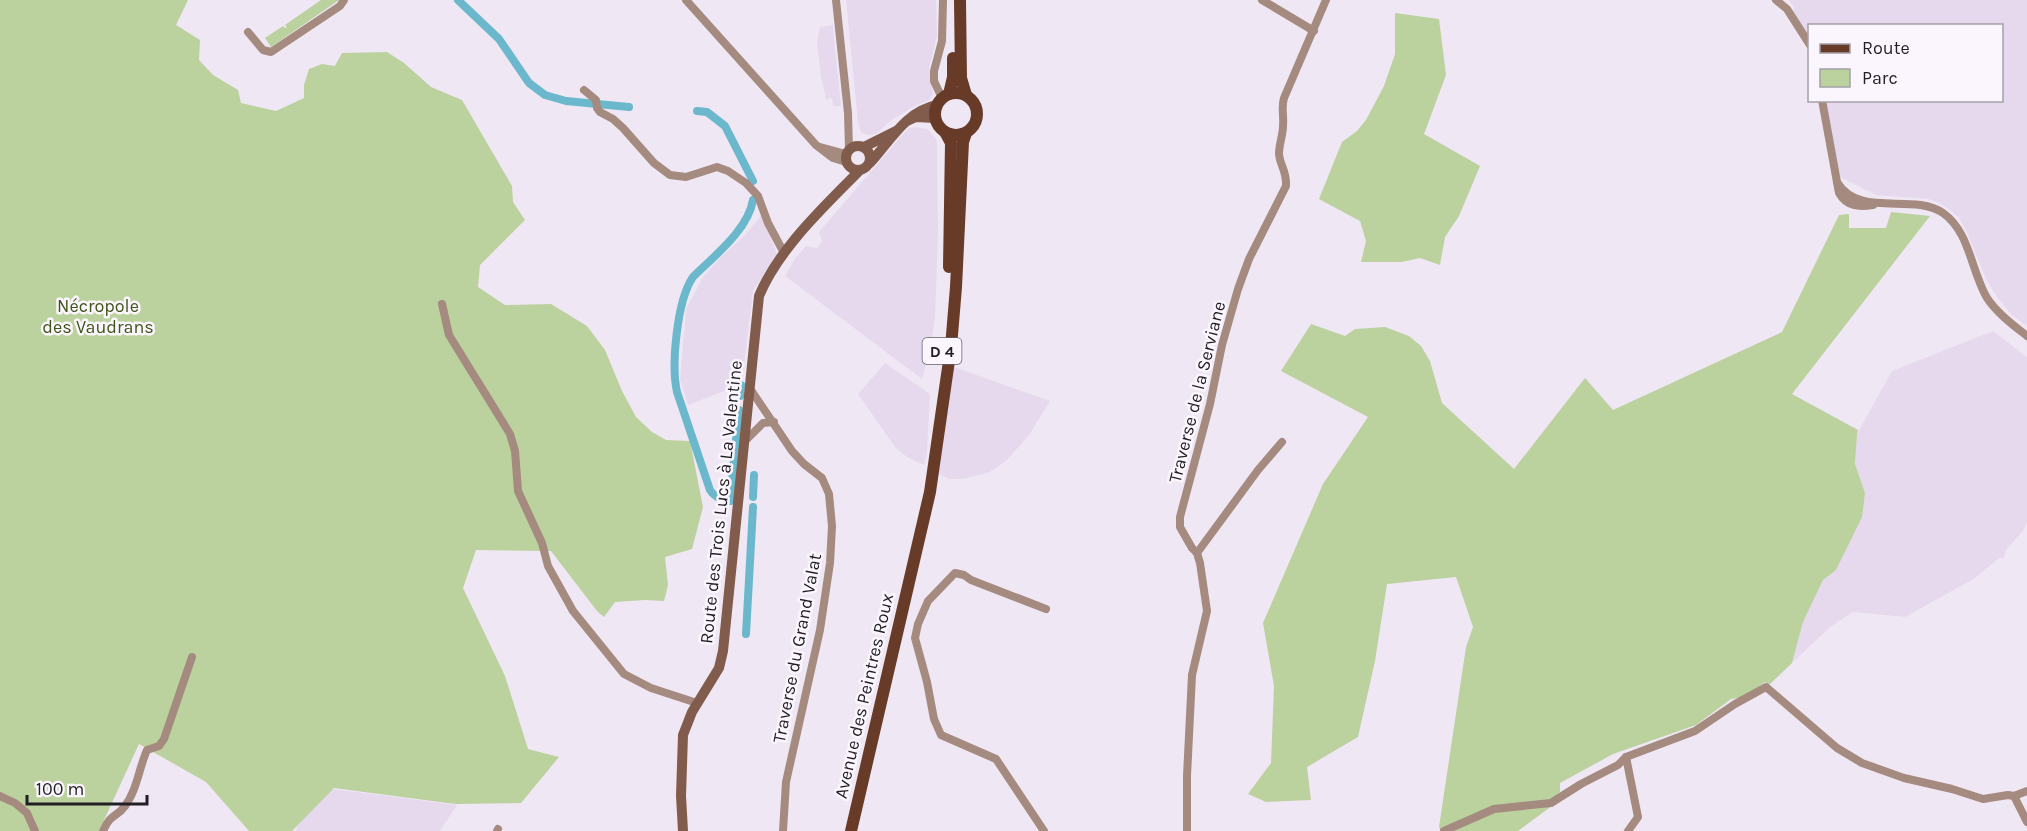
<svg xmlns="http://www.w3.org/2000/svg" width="2027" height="831" font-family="Karla,sans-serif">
<rect width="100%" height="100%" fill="#f0e7f5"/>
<g fill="#e6d9ed">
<polygon points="846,0 936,0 937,36 929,68 933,94 929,100 913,107 890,121 876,134 868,135 861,132 858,122"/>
<polygon points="1789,0 2027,0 2027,326 2011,314 1997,297 1986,279 1966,230 1959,218 1951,211 1940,203 1928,199 1876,195 1838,176 1825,100 2002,100 2002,26 1810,26 1809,38 1794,14 1794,7"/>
<polygon points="833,25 834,38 841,106 833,106 832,98 826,99 821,77 817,43 820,27"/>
<polygon points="917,127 927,129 936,139 937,145 938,234 935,318 931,345 922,379 785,276 794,260 806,246 817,248 822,241 819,232 905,132 909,128"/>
<polygon points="762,214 777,254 753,291 744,366 740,385 688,405 680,380 686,309 703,277 719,259 745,235"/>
<polygon points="1993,331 2027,357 2027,522 2023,531 2006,550 2004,558 1999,558 1975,578 1905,617 1853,612 1830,627 1792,663 1803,622 1823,580 1836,570 1865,493 1855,464 1857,434 1892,371"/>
<polygon points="885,363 930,394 927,453 924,465 907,457 895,447 858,394"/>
<polygon points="954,367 1050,401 1029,435 1007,460 990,472 963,479 949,479 937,473"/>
<polygon points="333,789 457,805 440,831 296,831 305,791"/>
</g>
<g fill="#bbd19e">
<polygon points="0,0 188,0 176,25 200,40 199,60 213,75 238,90 241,103 276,111 304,98 304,85 309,69 322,64 335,66 342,53 387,52 404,63 431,87 462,100 512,186 513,202 525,220 480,265 478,287 505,305 551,304 587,326 605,350 622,391 636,417 652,432 666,440 690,441 703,507 692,549 665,557 668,585 664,601 645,600 615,602 604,617 597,611 551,551 476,550 463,588 505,676 528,749 559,757 521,803 455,804 334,788 292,831 249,831 206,782 139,744 99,831 0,831"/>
<polygon points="321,0 339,0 271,47 265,38 283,26 285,28 287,27 285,25"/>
<polygon points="1395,13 1439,19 1446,75 1424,134 1480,166 1459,216 1445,237 1440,265 1420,258 1402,262 1361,262 1366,241 1360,221 1319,199 1342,142 1357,131 1366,120 1384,86 1395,54"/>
<polygon points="1891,212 1930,216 1792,394 1858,430 1857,434 1855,464 1865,493 1862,517 1836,570 1823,580 1803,622 1792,663 1769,685 1765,682 1744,697 1731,699 1696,725 1613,754 1560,783 1560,792 1558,794 1560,800 1518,831 1441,831 1439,827 1466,647 1473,627 1456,577 1387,584 1375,661 1358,737 1307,767 1311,800 1266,802 1248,794 1271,763 1274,686 1263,623 1323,484 1368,417 1281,371 1311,324 1345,336 1355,329 1385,327 1409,336 1421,346 1430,361 1442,403 1514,469 1585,378 1613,410 1782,332 1839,215 1849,214 1849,228 1886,228"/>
</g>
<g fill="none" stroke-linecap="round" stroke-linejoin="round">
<g stroke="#6bb8cc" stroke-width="8">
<polyline points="458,0 499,39 529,83 545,95 566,101 629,107"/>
<polyline points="697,111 707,112 725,126 753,181"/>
<polyline points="740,396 741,385"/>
<path d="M739 410 730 501C722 499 715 498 710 490L677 392C671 365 677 300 693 277 714 256 748 230 753 200"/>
<polyline points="753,497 754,475"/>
<polyline points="746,634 753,507"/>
</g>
<g stroke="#a58a7f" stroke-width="8">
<polyline points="686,0 816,145 833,158 846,162"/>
<polyline points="836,0 848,113 849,149"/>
<polyline points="1262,0 1314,31"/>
<polyline points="1776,0 1787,9 1810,45"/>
<polyline points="248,32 263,50 271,52 340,6 344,0"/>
<polyline points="584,90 596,100 597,108 600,112 613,119 623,128 654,163 670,175 686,177 717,167 728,171 746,183 758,196 768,223 784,253"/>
<polyline points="942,98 934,81 934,71 942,41 943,0"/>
<path d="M1822 100 1839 193C1847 207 1859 207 1873 205"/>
<polyline points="820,147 846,154"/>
<path d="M1837 182C1860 219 1912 192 1943 213 1970 232 1971 271 1987 298 1997 313 2013 325 2027 336"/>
<polyline points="442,304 449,335 510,434 515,451 518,491 542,543 548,566 573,611 624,674 651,688 697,703"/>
<polyline points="751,390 792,451 804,464 822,478 829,494 832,526 830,563 820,630 786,782 783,831"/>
<polyline points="744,442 763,423 774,422"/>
<polyline points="1197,553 1258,470 1282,442"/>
<polyline points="1626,757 1638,817 1628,831"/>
<polyline points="0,796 15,803 27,813 35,831"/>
<polyline points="2014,796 2027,822"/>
<path d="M103 831C111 813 116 818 125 806 137 790 139 768 147 750L159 746 164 739 192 657"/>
<polyline points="497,831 498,829"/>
<polyline points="1044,831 996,759 941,735 934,719 927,682 915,638 918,624 928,601 955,573 964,575 971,580 1046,609"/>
<path d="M1187 831V776L1192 675 1207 611 1200 563 1197 553 1192 548 1180 527V517L1210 404 1222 345 1238 289 1249 259 1286 186C1287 171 1280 166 1279 154 1279 144 1283 135 1283 126 1284 115 1281 108 1284 98L1326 0"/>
<polyline points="1444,831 1494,809 1551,803 1581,784 1618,765 1626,757 1695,731 1735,704 1766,687 1837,748 1862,763 1904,778 1952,789 1983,799 2008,795 2014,796 2027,791"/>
</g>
<g stroke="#815c4c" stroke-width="10">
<polyline points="907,121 916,117 935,118"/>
<circle cx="858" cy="158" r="12"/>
<polyline points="864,147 896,131"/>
<path d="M870 163C891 140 905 112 937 105"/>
<path d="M683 831 681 796 683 735 692 712 719 668 723 651 759 296C779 248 824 207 860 170"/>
</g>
<g stroke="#673b28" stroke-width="12">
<polyline points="960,0 961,78 966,95"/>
<circle cx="956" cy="114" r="21"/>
<polyline points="949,94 953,77 953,58"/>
<polyline points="945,132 951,143 949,267"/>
<polyline points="851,831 930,492 951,347 956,287 963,142 966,133"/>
</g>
</g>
<g text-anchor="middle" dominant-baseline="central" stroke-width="5" stroke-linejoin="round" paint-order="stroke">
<rect fill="#fbf6fe" stroke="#636065" stroke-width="1.5" x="922.5" y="338" width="39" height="26" rx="4.5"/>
<g font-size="16" font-weight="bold" fill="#221f24">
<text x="942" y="351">D 4</text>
</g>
<g font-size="18" fill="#3e5418" stroke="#fbf6fe">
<text x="98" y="306">Nécropole<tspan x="98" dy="21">des Vaudrans</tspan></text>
</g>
<g font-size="18" fill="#221f24" stroke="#fbf6fe">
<text transform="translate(1197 392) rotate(-76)">Traverse de la Serviane</text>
<text transform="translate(721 502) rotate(-84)">Route des Trois Lucs à La Valentine</text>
<text transform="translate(797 648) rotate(-79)">Traverse du Grand Valat</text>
<text transform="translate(864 696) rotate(-77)">Avenue des Peintres Roux</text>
</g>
</g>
<rect x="1808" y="24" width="195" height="78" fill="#fbf6fe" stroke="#a4a0a7" stroke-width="1.5"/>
<rect x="1820" y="44" width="30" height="9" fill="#673b28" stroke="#a4a0a7" stroke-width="1.5"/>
<text x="1862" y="54" font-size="18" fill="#221f24">Route</text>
<rect x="1820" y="69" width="30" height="18" fill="#bbd19e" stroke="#a4a0a7" stroke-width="1.5"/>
<text x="1862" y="84" font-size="18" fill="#221f24">Parc</text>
<path d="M27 795v9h120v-9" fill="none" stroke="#221f24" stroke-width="3"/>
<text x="36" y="795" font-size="18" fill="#221f24" stroke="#fbf6fe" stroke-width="4.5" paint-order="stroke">100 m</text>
</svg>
